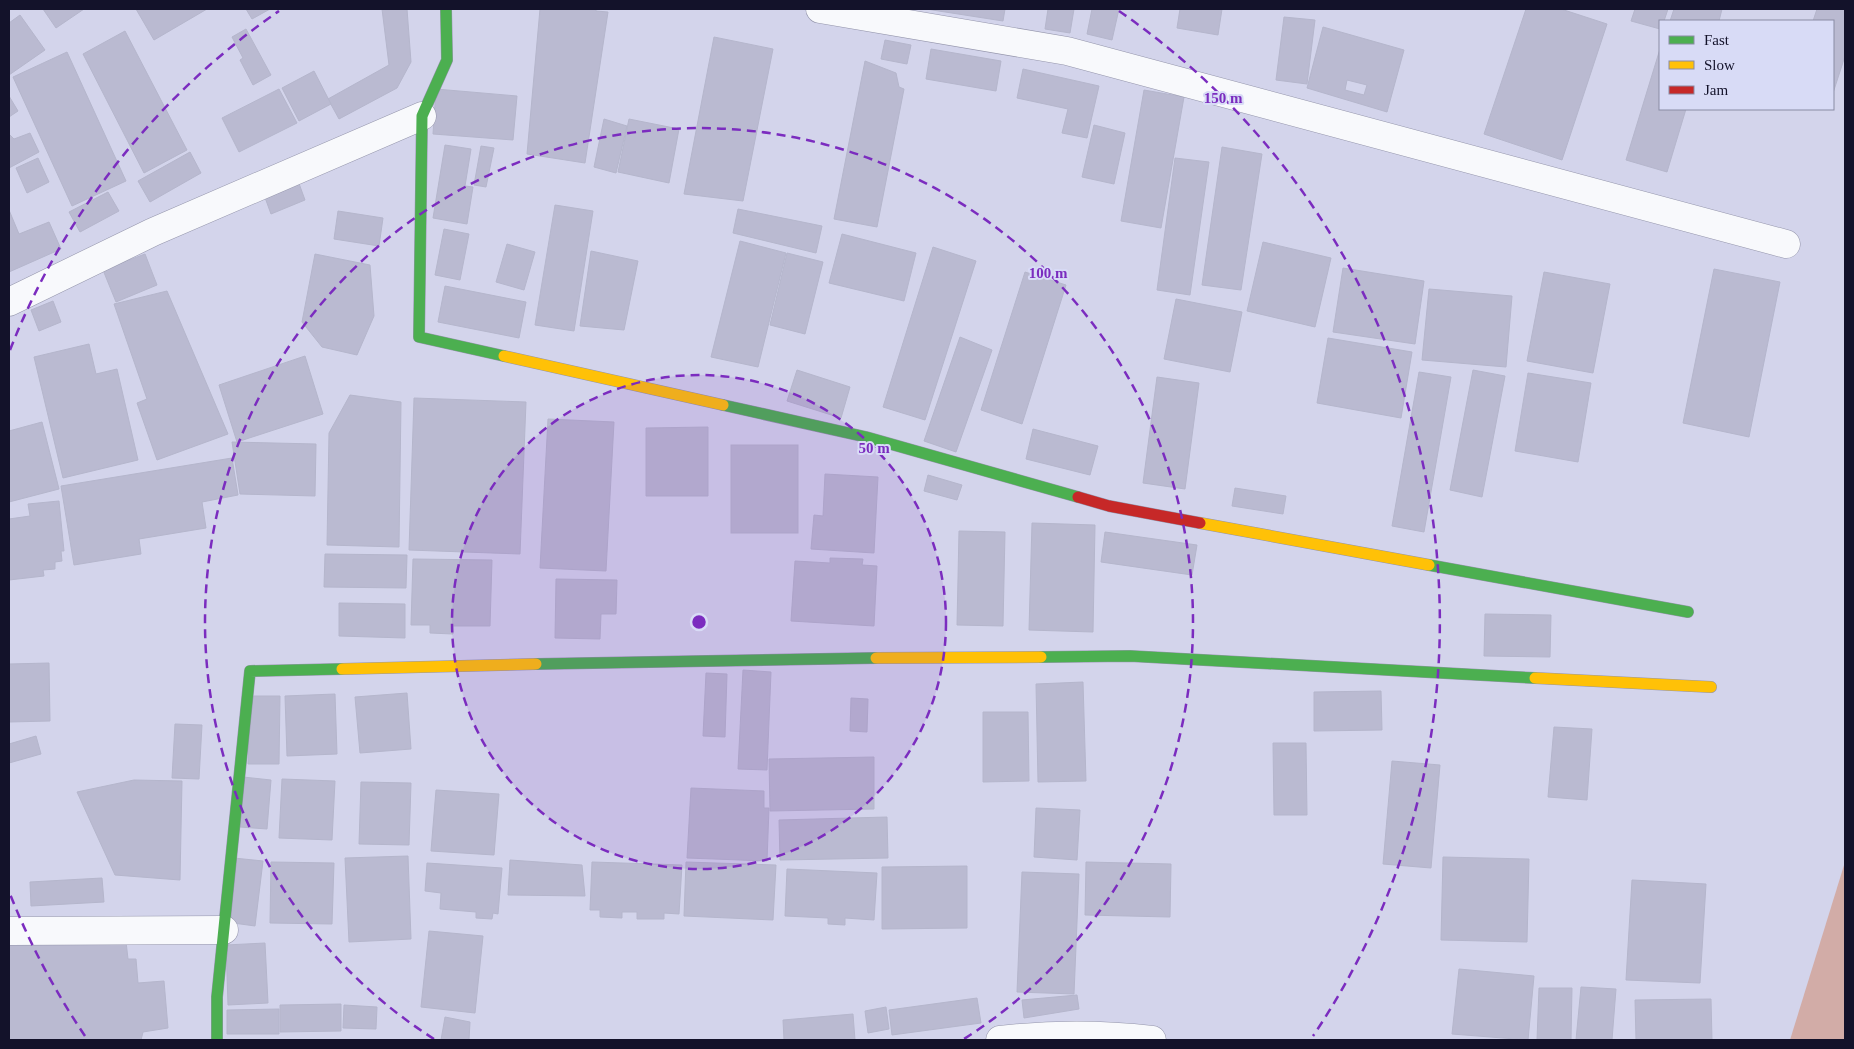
<svg xmlns="http://www.w3.org/2000/svg" width="1854" height="1049" font-family="Georgia,serif">
<rect width="100%" height="100%" fill="#d3d4eb"/>
<polygon fill="#d2aca7" points="1845,862 1845,1040 1790,1040"/>
<g fill="#babad1" stroke="#b5b6cc" fill-rule="evenodd">
<polygon points="43,9 84,9 56,28"/>
<polygon points="136,9 207,9 154,40"/>
<polygon points="246,9 270,9 252,19"/>
<polygon points="382,9 407,9 411,62 397,88 339,119 328,99 389,65"/>
<polygon points="540,9 596,9 596,11 608,12 585,163 527,154"/>
<polygon points="926,9 1005,9 1003,21"/>
<polygon points="1048,9 1074,9 1070,33 1045,29"/>
<polygon points="1092,9 1119,9 1112,40 1087,34"/>
<polygon points="1180,9 1222,9 1218,35 1177,28"/>
<polygon points="1526,9 1561,9 1607,24 1562,160 1484,134"/>
<polygon points="1635,9 1668,9 1664,21 1660,21 1660,29 1631,21"/>
<polygon points="1674,9 1722,9 1719,21 1670,21"/>
<polygon points="1817,9 1845,9 1845,56 1833,93 1833,21 1813,21"/>
<polygon points="20,15 45,50 9,75 9,23"/>
<polygon points="1284,17 1315,20 1307,84 1276,80"/>
<path d="M1323 27 1404 50 1387 112 1307 88ZM1347 80 1367 85 1364 95 1345 90Z"/>
<polygon points="246,29 271,75 253,85 240,60 243,58 232,37"/>
<polygon points="125,31 187,150 144,173 83,54"/>
<polygon points="714,37 773,49 743,201 684,194"/>
<polygon points="885,40 911,45 907,64 881,59"/>
<polygon points="931,49 1001,61 996,91 926,79"/>
<polygon points="1660,49 1660,109 1686,109 1667,172 1626,160"/>
<polygon points="67,52 126,181 72,206 13,77"/>
<polygon points="865,61 896,73 899,87 904,89 877,227 834,219"/>
<polygon points="1023,69 1099,86 1087,138 1062,133 1068,109 1017,98"/>
<polygon points="314,71 331,104 299,121 282,88"/>
<polygon points="279,89 297,123 239,152 222,118"/>
<polygon points="436,89 517,96 513,140 433,134"/>
<polygon points="1144,90 1184,97 1161,228 1121,221"/>
<polygon points="9,96 18,111 9,117"/>
<polygon points="604,119 627,126 616,173 594,167"/>
<polygon points="629,119 679,129 669,183 618,172"/>
<polygon points="1094,125 1125,133 1114,184 1082,177"/>
<polygon points="30,133 39,152 9,168 9,134 14,139"/>
<polygon points="445,145 471,149 465,186 473,187 467,224 433,218"/>
<polygon points="481,146 494,148 486,187 474,185"/>
<polygon points="1222,147 1262,154 1241,290 1202,285"/>
<polygon points="190,152 201,173 150,202 138,181"/>
<polygon points="38,158 49,182 27,193 16,168"/>
<polygon points="1175,158 1209,162 1190,295 1157,290"/>
<polygon points="297,178 305,200 271,214 263,192"/>
<polygon points="108,192 119,211 80,232 69,212"/>
<polygon points="555,205 593,211 574,331 535,325"/>
<polygon points="738,209 822,226 816,253 733,233"/>
<polygon points="9,210 19,234 49,222 61,249 9,272"/>
<polygon points="338,211 383,218 379,246 334,239"/>
<polygon points="444,229 469,234 460,280 435,275"/>
<polygon points="842,234 916,253 904,301 829,283"/>
<polygon points="740,241 786,253 758,367 711,357"/>
<polygon points="1263,242 1331,258 1315,327 1247,311"/>
<polygon points="507,244 535,252 524,290 496,282"/>
<polygon points="933,247 976,261 925,420 883,407"/>
<polygon points="591,251 638,261 624,330 580,326"/>
<polygon points="787,253 823,262 805,334 770,325"/>
<polygon points="145,254 157,285 116,302 103,270"/>
<polygon points="315,254 370,265 374,316 357,355 322,347 302,322"/>
<polygon points="1343,268 1424,281 1415,344 1333,332"/>
<polygon points="1714,269 1780,282 1749,437 1683,423"/>
<polygon points="1025,272 1066,285 1022,424 981,410"/>
<polygon points="1544,272 1610,284 1593,373 1527,361"/>
<polygon points="445,286 526,302 519,338 438,322"/>
<polygon points="1429,289 1512,296 1506,367 1422,360"/>
<polygon points="167,291 228,434 157,460 137,403 147,399 114,304"/>
<polygon points="1176,299 1242,312 1230,372 1164,359"/>
<polygon points="53,301 61,322 39,331 31,310"/>
<polygon points="960,337 992,350 956,452 924,441"/>
<polygon points="1328,338 1412,352 1401,418 1317,403"/>
<polygon points="89,344 96,374 117,369 138,460 63,478 34,357"/>
<polygon points="305,356 323,414 237,442 219,385"/>
<polygon points="797,370 850,387 841,418 787,401"/>
<polygon points="1473,370 1505,376 1482,497 1450,490"/>
<polygon points="1419,372 1451,377 1424,532 1392,526"/>
<polygon points="1528,373 1591,383 1578,462 1515,451"/>
<polygon points="1157,377 1199,383 1185,489 1143,483"/>
<polygon points="350,395 401,402 399,547 327,545 329,433"/>
<polygon points="414,398 526,402 520,554 409,550"/>
<polygon points="548,419 614,422 606,571 540,568"/>
<polygon points="42,422 59,489 9,502 9,431"/>
<polygon points="708,427 708,496 646,496 646,428"/>
<polygon points="1033,429 1098,446 1090,475 1026,459"/>
<polygon points="232,442 316,444 315,496 240,494"/>
<rect x="731" y="445" width="67" height="88"/>
<polygon points="232,458 238,495 202,502 206,528 139,539 141,554 74,565 61,486"/>
<polygon points="825,474 878,477 874,553 811,549 814,515 823,516"/>
<polygon points="928,475 962,485 957,500 924,491"/>
<polygon points="1235,488 1286,496 1283,514 1232,506"/>
<polygon points="59,501 64,551 61,551 62,561 55,562 55,569 43,570 44,576 9,580 9,519 30,516 28,504"/>
<polygon points="1032,523 1095,525 1093,632 1029,630"/>
<polygon points="959,531 1005,532 1003,626 957,625"/>
<polygon points="1105,532 1197,545 1192,575 1101,562"/>
<polygon points="325,554 407,555 406,588 324,587"/>
<polygon points="830,558 863,559 862,565 877,566 874,626 791,621 795,561 830,563"/>
<polygon points="413,559 492,560 490,626 453,626 453,634 430,633 430,625 411,625"/>
<polygon points="556,579 617,580 616,614 601,614 600,639 555,638"/>
<polygon points="339,603 405,604 405,638 339,636"/>
<polygon points="1485,614 1551,615 1550,657 1484,656"/>
<polygon points="49,663 50,721 9,722 9,664"/>
<polygon points="743,670 771,672 767,770 738,769"/>
<polygon points="706,673 727,674 725,737 703,736"/>
<polygon points="1083,682 1086,781 1038,782 1036,684"/>
<polygon points="1381,691 1382,730 1314,731 1314,692"/>
<polygon points="407,693 411,749 360,753 355,697"/>
<polygon points="335,694 337,754 287,756 285,696"/>
<polygon points="250,696 280,696 279,764 248,764"/>
<polygon points="851,698 868,699 867,732 850,731"/>
<polygon points="983,712 1028,712 1029,781 983,782"/>
<polygon points="175,724 202,725 199,779 172,778"/>
<polygon points="1554,727 1592,729 1587,800 1548,797"/>
<polygon points="36,736 41,754 9,763 9,744"/>
<polygon points="1273,743 1306,743 1307,815 1274,815"/>
<polygon points="874,757 874,809 770,811 769,759"/>
<polygon points="1392,761 1440,765 1431,868 1383,864"/>
<polygon points="243,777 271,780 267,829 240,827"/>
<polygon points="282,779 335,781 332,840 279,838"/>
<polygon points="134,780 182,781 180,880 115,875 77,792"/>
<polygon points="361,782 411,783 409,845 359,844"/>
<polygon points="691,788 764,791 764,808 769,808 767,861 687,858"/>
<polygon points="436,790 499,794 494,855 431,851"/>
<polygon points="1036,808 1080,810 1077,860 1034,857"/>
<polygon points="887,817 888,858 780,860 779,820"/>
<polygon points="408,856 411,939 349,942 345,858"/>
<polygon points="1443,857 1529,859 1527,942 1441,940"/>
<polygon points="234,858 263,861 255,926 226,922"/>
<polygon points="510,860 582,865 585,896 508,895"/>
<polygon points="271,862 334,863 332,924 270,923"/>
<polygon points="592,862 682,865 679,914 664,913 664,919 637,919 637,912 622,912 622,918 600,917 600,910 590,910"/>
<polygon points="686,862 776,865 773,920 684,916"/>
<polygon points="1086,862 1171,864 1170,917 1085,915"/>
<polygon points="427,863 502,868 498,914 493,913 492,919 476,918 476,912 440,909 441,893 425,891"/>
<polygon points="967,866 967,928 882,929 882,867"/>
<polygon points="787,869 877,873 874,920 845,918 845,925 828,924 828,918 785,916"/>
<polygon points="1022,872 1079,874 1074,994 1017,992"/>
<polygon points="102,878 104,902 31,906 30,882"/>
<polygon points="1632,880 1706,884 1700,983 1626,980"/>
<polygon points="429,931 483,936 475,1013 421,1007"/>
<polygon points="125,933 128,959 136,959 138,983 164,981 168,1028 143,1032 141,1040 9,1040 9,945"/>
<polygon points="265,943 268,1003 228,1005 226,945"/>
<polygon points="1459,969 1534,976 1528,1040 1452,1034"/>
<polygon points="1581,987 1616,989 1612,1040 1576,1040"/>
<polygon points="1539,988 1572,988 1571,1040 1537,1040"/>
<polygon points="1077,995 1079,1009 1024,1018 1022,1000"/>
<polygon points="977,998 981,1023 892,1035 889,1010"/>
<polygon points="1711,999 1712,1040 1636,1040 1635,1000"/>
<polygon points="341,1004 341,1031 280,1032 280,1005"/>
<polygon points="344,1005 377,1007 376,1029 343,1028"/>
<polygon points="886,1007 889,1029 868,1033 865,1011"/>
<polygon points="279,1009 279,1034 227,1034 227,1010"/>
<polygon points="853,1014 855,1040 784,1040 783,1020"/>
<polygon points="445,1017 470,1022 469,1040 441,1040"/>
</g>
<g fill="none" stroke-linecap="round" stroke-linejoin="round">
<defs>
<g id="street">
<polyline points="820,9 1067,51 1786,244"/>
<polyline points="9,302 153,232 422,116"/>
<polyline points="9,931 224,930"/>
<path d="M1000 1040C1052 1034 1101 1034 1152 1040"/>
</g>
<g id="fast">
<polyline points="446,9 447,60 422,116 419,337 504,356"/>
<polyline points="723,405 866,437 1078,497"/>
<polyline points="1429,565 1688,612"/>
<polyline points="1041,657 1130,656 1535,678"/>
<polyline points="536,664 876,658"/>
<polyline points="217,1040 217,997 250,671 342,669"/>
</g>
<g id="slow">
<polyline points="504,356 723,405"/>
<polyline points="1200,523 1429,565"/>
<polyline points="876,658 1041,657"/>
<polyline points="342,669 536,664"/>
<polyline points="1535,678 1711,687"/>
</g>
<polyline id="jam" points="1078,497 1109,506 1200,523"/>
</defs>
<use href="#street" stroke="#9495ab" stroke-width="29"/>
<use href="#fast" stroke="#9495ab" stroke-width="12"/>
<use href="#slow" stroke="#9495ab" stroke-width="12"/>
<use href="#jam" stroke="#9495ab" stroke-width="12"/>
<use href="#street" stroke="#f8f9fc" stroke-width="28"/>
<use href="#fast" stroke="#4caf50" stroke-width="11"/>
<use href="#slow" stroke="#ffc107" stroke-width="11"/>
<use href="#jam" stroke="#c62828" stroke-width="11"/>
</g>
<circle cx="699" cy="622" r="247" fill="#7b2cbf" fill-opacity=".12"/>
<g fill="none" stroke="#7b2cbf" stroke-width="2.5" stroke-dasharray="9 6">
<circle cx="699" cy="622" r="247"/>
<path d="M434 1039A494 494 0 1 1 964 1039"/>
<path d="M85 1036A741 741 0 0 1 10 894M10 350A741 741 0 0 1 279 11M1119 11A741 741 0 0 1 1313 1036"/>
</g>
<circle cx="699" cy="622" r="8" fill="#7b2cbf" stroke="#d8dbf6" stroke-width="2.5"/>
<g font-size="15" text-anchor="middle" font-weight="bold" fill="#7b2cbf" stroke="#d8dbf6" stroke-width="4" stroke-linejoin="round" paint-order="stroke">
<text x="1223" y="103">150 m</text>
<text x="1048" y="278">100 m</text>
<text x="874" y="453">50 m</text>
</g>
<rect width="1854" height="1049" fill="none" stroke="#13122a" stroke-width="20"/>
<rect x="1659" y="20" width="175" height="90" fill="#d8dbf6" stroke="#898ba4"/>
<rect x="1669" y="36" width="25" height="8" fill="#4caf50" stroke="#898ba4"/>
<text x="1704" y="45" font-size="15" fill="#13122a">Fast</text>
<rect x="1669" y="61" width="25" height="8" fill="#ffc107" stroke="#898ba4"/>
<text x="1704" y="70" font-size="15" fill="#13122a">Slow</text>
<rect x="1669" y="86" width="25" height="8" fill="#c62828" stroke="#898ba4"/>
<text x="1704" y="95" font-size="15" fill="#13122a">Jam</text>
</svg>
